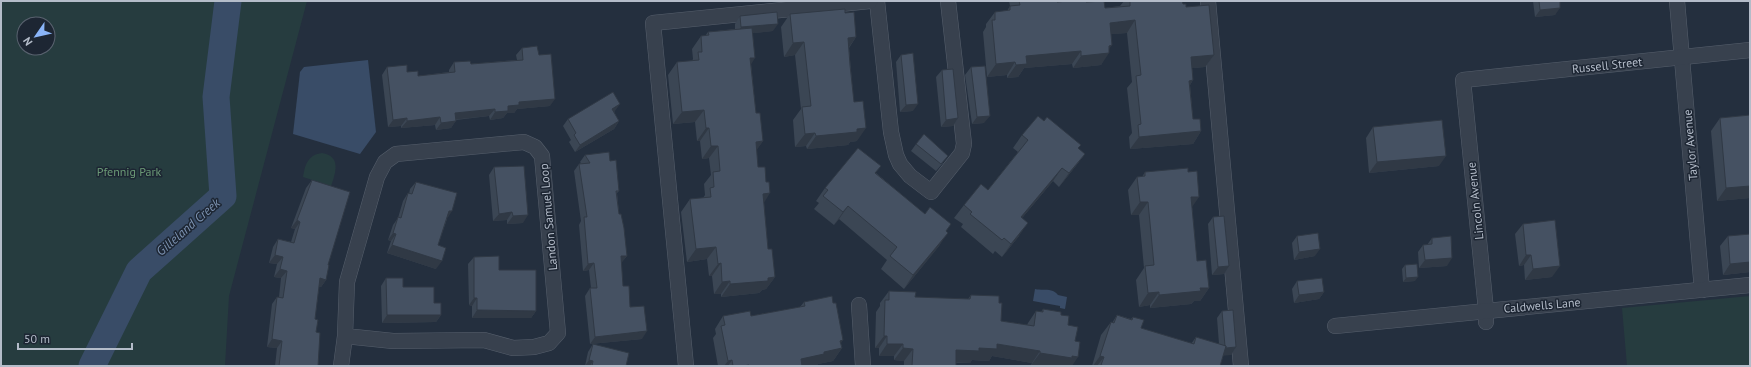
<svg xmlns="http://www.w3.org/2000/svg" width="1751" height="367" font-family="'PT Sans',sans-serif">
<rect width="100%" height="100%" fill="#242f3e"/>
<g fill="#263c3f" fill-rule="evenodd">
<path d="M1 1H307L229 296 225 366H1ZM24 24H48V48H24Z"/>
<path d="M322 153C341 156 336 172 331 186L303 177C305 164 308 155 322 153Z"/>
<polygon points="1750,296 1750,366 1627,366 1622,308"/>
</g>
<g fill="#394c67">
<polygon points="368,60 376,132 360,154 293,134 300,72 304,67"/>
<path d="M1035 289C1043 291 1052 287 1058 295L1067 297 1065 309 1060 308V306L1033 301Z"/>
</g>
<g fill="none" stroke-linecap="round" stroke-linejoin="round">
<polyline stroke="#394c67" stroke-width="27" points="92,366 139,271 223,196 216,97 228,1"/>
<defs>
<g id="minor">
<polyline points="877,1 891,132 896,155 900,164 910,176 931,192 962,153 964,144 948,1"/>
<polyline points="1208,1 1241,366"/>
<polyline points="1677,1 1702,290"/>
<polyline points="859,305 863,366"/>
<polyline points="1486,322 1486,310 1463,80 1750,50"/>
<polyline points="1335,326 1750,285"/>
<polyline points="341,366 345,336 347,282 377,177 385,162 396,154 524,142 535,147 542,156 558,333 549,343 534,347 513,348 484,340 393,341 345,336"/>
<polyline points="686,366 653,23 870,1"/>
</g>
</defs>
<use href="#minor" stroke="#565f6c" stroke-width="16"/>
<use href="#minor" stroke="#38414e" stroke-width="15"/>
</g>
<g fill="#3b4654">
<polygon points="1009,1 1057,1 1057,2 1086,2 1105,8 1120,6 1124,1 1182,1 1183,4 1186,7 1214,55 1205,67 1192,68 1193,80 1190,85 1193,119 1201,131 1193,144 1130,149 1129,137 1132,133 1127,88 1132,82 1127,33 1111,34 1109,49 1101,65 1073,68 1072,64 1024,68 1018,77 1007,78 1007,75 987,77 983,32 986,27 986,24 995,12 1007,11 1010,6"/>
<polygon points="1533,1 1560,1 1555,15 1535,17"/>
<polygon points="845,13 856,37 849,48 857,141 850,142 848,145 807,149 806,146 795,147 793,120 801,109 795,55 784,57 781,27 790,14"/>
<polygon points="740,16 773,31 753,33 751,64 756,113 763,141 756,150 758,167 764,203 768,249 775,277 766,289 762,290 759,293 721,297 721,294 714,294 712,276 709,276 707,259 687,262 681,212 690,199 703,198 705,195 704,184 711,175 709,158 702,159 700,141 697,141 695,122 673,124 668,75 677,62 692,61 693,59 692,49 701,36 705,36 708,32 735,29 735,24"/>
<polygon points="522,48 539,55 550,106 517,109 514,113 507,113 503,118 490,120 489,116 456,120 451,128 436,130 435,125 401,128 401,126 388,127 382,75 387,67 418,76 449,72 449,70 454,62 471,64 517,60 516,55"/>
<polygon points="901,55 913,111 900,112 896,62"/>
<polygon points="971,67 984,123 972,124 965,75"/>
<polygon points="942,70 958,118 953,126 941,127 936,77"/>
<polygon points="615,111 614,112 619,121 614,129 575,152 569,142 571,140 563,126 568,119"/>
<polygon points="1750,115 1750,198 1717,201 1711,131 1720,118"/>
<polygon points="1373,127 1439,166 1369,173 1366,138"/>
<polygon points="1022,135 1078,149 1085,154 1075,167 1059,187 1053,181 1022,218 1019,236 1002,257 995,251 993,254 961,227 963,224 954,218 964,205 988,190 1018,152 1013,148"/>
<polygon points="916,144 943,163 936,171 911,151"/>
<polygon points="585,155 610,161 619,191 617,193 619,214 627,256 621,263 623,286 642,339 590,344 585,296 590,288 591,288 589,270 583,271 579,225 581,221 574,171 579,164 581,163 580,162"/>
<polygon points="494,167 523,223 507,224 507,220 493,221 489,175"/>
<polygon points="1145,172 1192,207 1197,261 1209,288 1200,301 1194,301 1191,304 1150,308 1150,305 1139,307 1136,280 1144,268 1139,215 1131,215 1128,190 1137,177 1142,177"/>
<polygon points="876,173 946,232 939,246 904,289 881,269 887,260 839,219 834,225 814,209 819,203 816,201 825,188"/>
<polygon points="312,180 328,265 326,280 321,287 319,287 315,319 316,332 318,366 275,366 277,348 267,347 272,304 277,297 279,297 281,278 274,277 277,264 269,263 273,247 278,239 291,242 295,229 291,228 306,188"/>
<polygon points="416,182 447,219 438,245 436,269 387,253 391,241 388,240 393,225 398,218 403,201 408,193 409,194 410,189"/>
<polygon points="1213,217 1224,274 1212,275 1208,224"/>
<polygon points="1523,224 1552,277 1525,280 1524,265 1519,266 1515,234"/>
<polygon points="1297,236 1315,256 1294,260 1292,243"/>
<polygon points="1728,236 1750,272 1723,275 1720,246"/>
<polygon points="1432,238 1447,266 1419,268 1418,252 1423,245 1427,245"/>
<polygon points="474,257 499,270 536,311 531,318 472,318 472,306 469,305 468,264"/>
<polygon points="1405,265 1415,281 1403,282 1402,269"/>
<polygon points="386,278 403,287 434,303 441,315 436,322 382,323 381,286"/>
<polygon points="1297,281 1324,292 1319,299 1294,303 1292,289"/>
<polygon points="889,291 915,297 968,299 971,295 999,303 1001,321 1027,325 1028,323 1036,311 1041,312 1043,309 1061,315 1068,325 1072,366 1037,366 1031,365 1032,363 992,356 989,361 972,360 970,363 956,363 956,366 904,366 904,361 894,360 894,356 879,356 879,348 875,348 876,312 880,306 880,303"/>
<polygon points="804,302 841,344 842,348 833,361 818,364 816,366 718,366 713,338 716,334 715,329 723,316 751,316 800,307"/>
<polygon points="1222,311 1236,347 1231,355 1223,355 1220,366 1092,366 1101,335 1111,322 1112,323 1117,315 1131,319 1133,317 1141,328 1191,344 1196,337 1219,344 1217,318"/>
<polygon points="593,344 626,366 585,366 588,352"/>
</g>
<g fill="#303945">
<polygon points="1560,8 1555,15 1535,17 1540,10"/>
<polygon points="1135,20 1127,33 1101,35 1110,23"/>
<polygon points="778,24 773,31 736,35 741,27"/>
<polygon points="856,37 847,50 848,38"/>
<polygon points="804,42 795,55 784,57 793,43"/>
<polygon points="1112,45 1106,53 1109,53 1101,65 1073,68 1081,56 1109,46"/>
<polygon points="1081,51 1072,64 1024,68 1018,77 1007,78 1016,65 1026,56"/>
<polygon points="1214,55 1205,67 1182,69 1191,57"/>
<polygon points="750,58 755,58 747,71"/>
<polygon points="1015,62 1007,75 987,77 996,64"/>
<polygon points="1193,80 1185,93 1189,81"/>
<polygon points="555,99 550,106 517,109 514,113 507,113 503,118 490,120 495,112 508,106 519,102"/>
<polygon points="620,104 615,111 607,116 612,109"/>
<polygon points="918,104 913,111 900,112 906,105"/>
<polygon points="495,109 489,116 450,120 455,113"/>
<polygon points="704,110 695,122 673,124 682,112"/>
<polygon points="990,116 984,123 972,124 977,117"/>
<polygon points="440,117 435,125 401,128 407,121"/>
<polygon points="407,118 401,126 388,127 393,120"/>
<polygon points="958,118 953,126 941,127 946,120"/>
<polygon points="456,121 451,128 436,130 441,123"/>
<polygon points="619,121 614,129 575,152 580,145"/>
<polygon points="706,128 709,128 700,141 697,141"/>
<polygon points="866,128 857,141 850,142 848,145 807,149 816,136"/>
<polygon points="1201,131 1193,144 1130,149 1139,137"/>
<polygon points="815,133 806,146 795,147 805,134"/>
<polygon points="763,141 754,154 756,142"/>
<polygon points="711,146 718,146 709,158 702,159"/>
<polygon points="1085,154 1075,167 1059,187 1069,173"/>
<polygon points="1446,156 1439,166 1369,173 1377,162"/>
<polygon points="1062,168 1053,181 1012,230 1021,217"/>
<polygon points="1750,186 1750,198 1717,201 1726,188"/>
<polygon points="770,193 762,206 763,194"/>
<polygon points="1191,197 1199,197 1190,210"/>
<polygon points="1140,202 1148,202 1139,215 1131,215"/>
<polygon points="848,206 839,219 834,225 843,212"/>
<polygon points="449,211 452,211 447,219"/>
<polygon points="512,212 507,220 493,221 499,214"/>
<polygon points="528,215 523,223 507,224 513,216"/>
<polygon points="297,220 300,222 295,229 291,228"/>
<polygon points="1028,223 1019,236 1002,257 1011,244"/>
<polygon points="393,233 396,234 391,241 388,240"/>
<polygon points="948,233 939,246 904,289 913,275"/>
<polygon points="392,245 442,261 436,269 387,253"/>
<polygon points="716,247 707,259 687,262 696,249"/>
<polygon points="1320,249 1315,256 1294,260 1299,252"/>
<polygon points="275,255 283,257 277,264 269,263"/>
<polygon points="1526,255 1531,255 1524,265 1519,266"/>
<polygon points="621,256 627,256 621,263"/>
<polygon points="1452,258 1447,266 1419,268 1425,260"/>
<polygon points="1750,262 1750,272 1723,275 1730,264"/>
<polygon points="594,263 589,270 583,271 588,264"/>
<polygon points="721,263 712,276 709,276 718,264"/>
<polygon points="1229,266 1224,274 1212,275 1218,267"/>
<polygon points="1560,266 1552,277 1525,280 1533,269"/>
<polygon points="280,269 287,271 281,278 274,277"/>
<polygon points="775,277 766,289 762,290 759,293 721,297 730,284"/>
<polygon points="1418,277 1415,281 1403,282 1406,278"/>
<polygon points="320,278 326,280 321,287 314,286"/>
<polygon points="730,281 721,294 714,294 722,282"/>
<polygon points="1200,288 1209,288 1200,301 1194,301 1191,304 1150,308 1159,295"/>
<polygon points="1159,292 1150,305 1139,307 1148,293"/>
<polygon points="1324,292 1319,299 1294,303 1299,295"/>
<polygon points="474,298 477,298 472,306 469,305"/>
<polygon points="477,310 536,311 531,318 472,318"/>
<polygon points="387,315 441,315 436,322 382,323"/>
<polygon points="647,331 642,339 590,344 595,337"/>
<polygon points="884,336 887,336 879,348 875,348"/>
<polygon points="272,339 282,341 277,348 267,347"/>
<polygon points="843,340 837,349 842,348 833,361 818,364 816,366 796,366 801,359 824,352 840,341"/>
<polygon points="887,344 903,344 894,356 879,356"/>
<polygon points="997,344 1040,351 1032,363 992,356 989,361 972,360 970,363 948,362 956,350 979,348"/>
<polygon points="1236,347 1231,355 1220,356 1225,348"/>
<polygon points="903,348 913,349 904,361 894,360"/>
<polygon points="1040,353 1072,356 1078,357 1072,366 1037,366 1031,365"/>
<polygon points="1100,356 1104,357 1097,366 1093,366"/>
<polygon points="589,360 593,361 590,366 585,366"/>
<polygon points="732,360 728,366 724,366 728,361"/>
</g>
<g fill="#455162" stroke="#303945">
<polygon points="1019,1 1057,1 1057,2 1068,1 1086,1 1086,2 1104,1 1105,8 1130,6 1130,1 1182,1 1183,4 1186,4 1186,7 1209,5 1214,55 1191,57 1193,80 1189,81 1193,119 1200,119 1201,131 1139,137 1138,125 1141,124 1136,76 1141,75 1135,20 1110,23 1112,45 1109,46 1109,53 1081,56 1081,51 1026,56 1027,64 1016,65 1015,62 996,64 992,20 995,20 995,12 1010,10 1010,6 1020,5"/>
<polygon points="1539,1 1560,1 1560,8 1540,10"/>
<polygon points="845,9 845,13 854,12 856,37 848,38 850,65 854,102 863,101 866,128 857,129 857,132 816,136 815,133 805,134 802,107 811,106 804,42 793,43 790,14"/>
<polygon points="777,12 778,24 741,27 740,16"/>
<polygon points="752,28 755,58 750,58 756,113 760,113 763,141 756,142 758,167 765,167 766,182 769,182 770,193 763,194 768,249 772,249 775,277 768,278 768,281 730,284 730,281 722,282 721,263 718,264 716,247 696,249 690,199 711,197 710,188 714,187 713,172 720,171 718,146 711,146 709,128 706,128 704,110 682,112 677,62 699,60 698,52 702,52 701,36 709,35 708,32"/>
<polygon points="537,46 539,55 551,54 555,99 519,102 519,105 508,106 508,111 495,112 495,109 455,113 456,121 441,123 440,117 407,121 407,118 393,120 387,67 407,65 407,72 418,71 418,76 455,72 454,62 470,61 471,64 523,60 522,48"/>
<polygon points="913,53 918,104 906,105 901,55"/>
<polygon points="985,66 990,116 977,117 971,67"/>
<polygon points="953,69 958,118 946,120 942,70"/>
<polygon points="613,92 620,104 612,109 619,121 580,145 574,135 576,133 568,119"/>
<polygon points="1750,115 1750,186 1726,188 1720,118"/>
<polygon points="1038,116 1044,121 1047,117 1081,145 1078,148 1085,154 1069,173 1062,168 1021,217 1028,223 1011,244 1004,238 1002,240 970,214 972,212 964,205 981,184 988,190 1028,140 1022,135"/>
<polygon points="1442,120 1446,156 1377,162 1373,127"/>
<polygon points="924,134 948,156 941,164 916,144"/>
<polygon points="858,148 881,166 875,173 896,190 925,214 930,207 951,224 946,231 948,233 913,275 890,256 897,247 848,206 843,212 823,196 828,190 825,188"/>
<polygon points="609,152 610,161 616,160 619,191 616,191 619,214 621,214 624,228 627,256 621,256 623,286 629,286 630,307 644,306 647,331 595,337 590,288 597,288 594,263 588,264 584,217 587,217 579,164 590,163 585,155"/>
<polygon points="524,166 528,215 513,216 512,212 499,214 494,167"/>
<polygon points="1188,168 1188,172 1197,171 1199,197 1191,197 1197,261 1206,260 1209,288 1200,288 1201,291 1159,295 1159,292 1148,293 1145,266 1154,265 1148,202 1140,202 1137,177 1145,176 1145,172"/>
<polygon points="312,180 350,192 328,265 329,265 326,280 320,278 315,319 318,320 316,332 320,333 318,366 279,366 282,341 272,339 277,297 283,298 287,271 280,269 283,257 275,255 278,239 294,243 300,222 297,220"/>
<polygon points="416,182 457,193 452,211 449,211 438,245 446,248 442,261 392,245 396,234 393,233 398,217 401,218 408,193 412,194"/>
<polygon points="1224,216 1229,266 1218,267 1213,217"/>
<polygon points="1555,220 1560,266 1533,269 1531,255 1526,255 1523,224"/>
<polygon points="1318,233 1320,249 1299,252 1297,236"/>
<polygon points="1750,234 1750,262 1730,264 1728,236"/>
<polygon points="1451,236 1452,258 1425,260 1423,245 1432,244 1432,238"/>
<polygon points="499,256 499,270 536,270 536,311 477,310 477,298 474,298 474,257"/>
<polygon points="1417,264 1418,277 1406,278 1405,265"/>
<polygon points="386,278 403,278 403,287 434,287 434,303 441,303 441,315 387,315"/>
<polygon points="1322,278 1324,292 1299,295 1297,281"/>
<polygon points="889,291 916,292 915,297 970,299 971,295 999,296 999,303 1002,303 1001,321 1034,326 1036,311 1043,312 1043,309 1061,312 1061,315 1069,316 1068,325 1078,327 1075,341 1080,342 1078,357 1072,356 1072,358 1040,353 1040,351 997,344 997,349 979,348 979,351 956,350 956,366 912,366 913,349 903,348 903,344 887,344 887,336 884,336 885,300 889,300"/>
<polygon points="832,296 833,303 836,303 843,340 840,341 842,348 824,352 824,354 801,359 802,366 749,366 749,365 743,366 733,366 732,360 728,361 721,326 725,325 723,316 750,311 751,316 805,306 804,302"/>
<polygon points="1233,310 1236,347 1226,348 1226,346 1225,346 1222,311"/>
<polygon points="1117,315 1132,320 1133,317 1144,320 1141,328 1194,344 1196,337 1226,346 1220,366 1105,366 1101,365 1104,357 1100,356 1111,322 1114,323"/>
<polygon points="593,344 629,353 626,366 592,366 593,361 589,360"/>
</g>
<g text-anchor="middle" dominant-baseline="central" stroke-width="3" stroke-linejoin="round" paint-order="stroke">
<g font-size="12" fill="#b4bcc9" stroke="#1d2633">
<text transform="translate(1607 65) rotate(-6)">Russell Street</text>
<text transform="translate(1690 145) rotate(-95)">Taylor Avenue</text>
<text transform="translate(1475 201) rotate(-96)">Lincoln Avenue</text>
<text transform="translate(548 217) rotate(-95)">Landon Samuel Loop</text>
<text transform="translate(1542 305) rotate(-5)">Caldwells Lane</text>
</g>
<g font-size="12" fill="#6b9a76" stroke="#1d2633">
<text x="129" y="171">Pfennig Park</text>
</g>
<g font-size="13" font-style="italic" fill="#7c92b1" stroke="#1d2633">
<text transform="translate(188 227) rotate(-41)">Gilleland Creek</text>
</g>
</g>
<rect width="1751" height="367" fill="none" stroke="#b4bcc9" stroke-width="4"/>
<g transform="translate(36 36) rotate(236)"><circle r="19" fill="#1d2633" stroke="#59626f"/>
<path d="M0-3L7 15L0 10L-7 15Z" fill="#8ab4f8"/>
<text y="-6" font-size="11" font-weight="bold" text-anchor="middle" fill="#b4bcc9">N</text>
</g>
<path d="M18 343v6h114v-6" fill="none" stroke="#b4bcc9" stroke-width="2"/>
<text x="24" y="343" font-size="12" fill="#b4bcc9" stroke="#1d2633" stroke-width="3" paint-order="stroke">50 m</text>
</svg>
